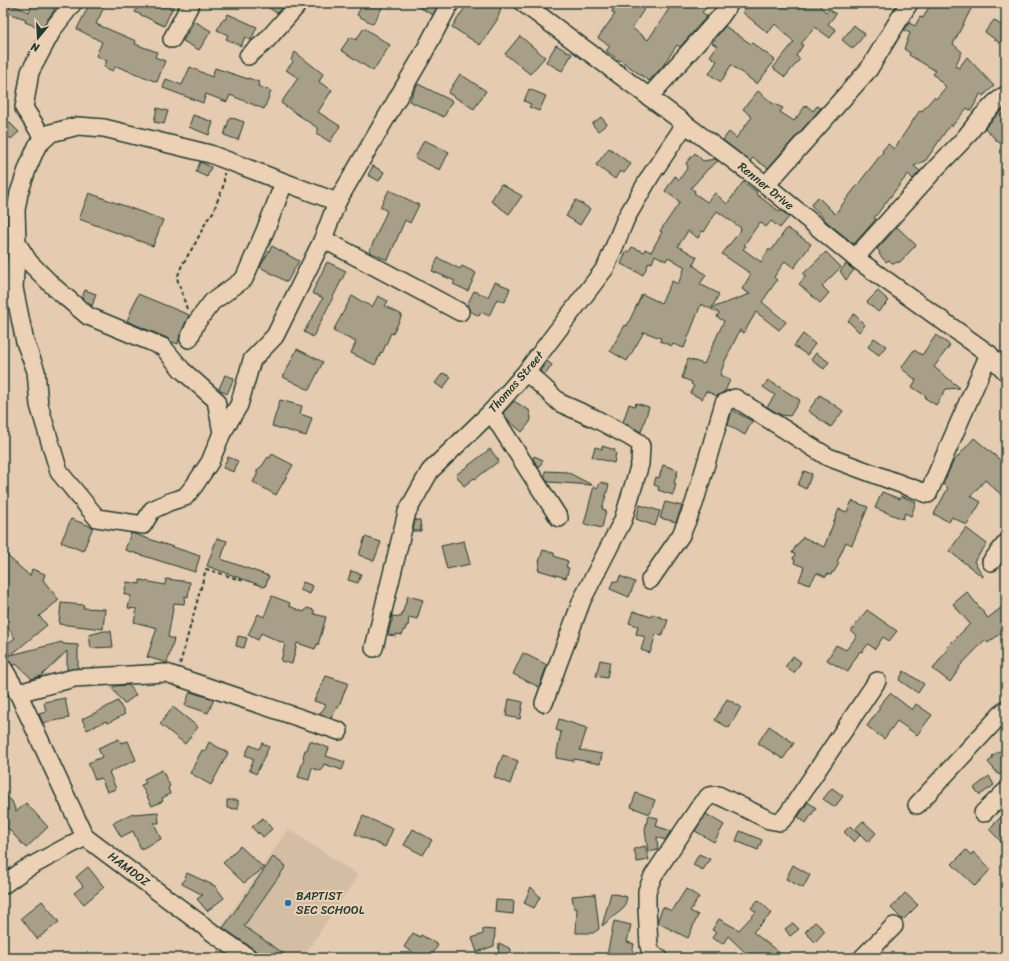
<svg xmlns="http://www.w3.org/2000/svg" width="1009" height="961" font-family="Sriracha,sans-serif">
<rect width="100%" height="100%" fill="#e5cbaf"/>
<filter id="ink" filterUnits="userSpaceOnUse"><feTurbulence type="fractalNoise" baseFrequency=".025" numOctaves="2"/><feDisplacementMap in="SourceGraphic" scale="8" xChannelSelector="R" yChannelSelector="G"/><feConvolveMatrix kernelMatrix="1 2 1 2 8 2 1 2 1" color-interpolation-filters="sRGB"/></filter>
<g filter="url(#ink)">
<polygon fill="#d3bea4" points="288,829 358,875 302,958 259,958 219,931"/>
<g fill="#a89f89" stroke="#1f3d34" fill-rule="evenodd">
<polygon points="33,3 56,3 54,9 55,9 45,23 42,29 25,22 26,19 7,13 10,4 29,12"/>
<polygon points="90,3 106,3 96,24 136,41 135,44 157,52 155,57 165,61 157,82 116,66 113,71 104,67 107,61 96,56 102,42 77,29"/>
<polygon points="139,3 175,3 164,26 135,12"/>
<polygon points="261,3 286,3 277,13"/>
<polygon points="363,3 378,3 383,6 373,24 357,15"/>
<polygon points="412,3 439,3 433,15"/>
<polygon points="468,3 499,3 501,9 497,20 480,45 452,27"/>
<polygon points="615,3 648,3 632,28 648,40 673,3 712,3 702,12 707,16 680,47 677,45 662,67 649,81 620,60 620,61 606,51 610,46 598,38 615,14 612,12"/>
<polygon points="750,3 817,3 826,12 829,9 836,14 828,24 836,30 830,38 815,27 801,44 803,45 796,56 800,59 785,77 773,68 794,42 775,24 768,33 742,12"/>
<polygon points="931,3 974,3 953,44 962,52 955,66 959,68 967,57 994,86 983,96 981,93 971,111 967,108 952,126 950,125 926,160 914,166 920,171 913,179 908,174 874,218 876,219 854,244 828,223 811,205 818,197 835,214 883,152 882,151 888,144 894,149 920,110 922,111 934,97 936,99 946,87 933,74 936,71 909,55 910,53 904,49 910,33 904,30 909,23 915,26 920,17 923,18"/>
<polygon points="228,14 257,27 251,40 245,37 241,46 226,39 228,35 217,30 223,19 225,20"/>
<polygon points="994,20 1006,29 1006,35 1000,43 985,32"/>
<polygon points="194,21 211,31 199,50 183,41"/>
<polygon points="854,25 865,34 853,49 842,40"/>
<polygon points="725,26 751,44 752,43 775,60 757,84 731,65 721,82 709,74 717,61 710,56 717,46 712,43"/>
<polygon points="364,28 390,45 373,71 341,50 350,37 356,40"/>
<polygon points="520,36 545,57 530,74 505,54"/>
<polygon points="556,45 572,54 562,71 546,62"/>
<polygon points="295,52 323,74 319,82 332,90 318,112 340,126 330,142 316,133 319,129 281,103 298,78 286,70 293,62 291,60"/>
<polygon points="190,67 212,77 215,68 248,79 248,78 259,82 258,86 271,91 264,109 230,95 227,102 206,94 203,103 163,88 166,79 182,85"/>
<polygon points="460,74 486,91 474,109 448,93"/>
<polygon points="418,84 452,101 444,117 409,101"/>
<polygon points="529,89 546,96 539,111 529,107 531,104 524,101"/>
<polygon points="758,91 772,103 783,108 780,112 794,121 806,105 813,111 817,106 821,108 768,168 753,158 750,161 723,140 729,132 736,138 752,117 743,109"/>
<polygon points="157,108 168,111 164,124 154,122"/>
<polygon points="1002,110 1006,115 1006,136 999,143 985,128"/>
<polygon points="193,115 213,122 209,135 189,127"/>
<polygon points="230,117 244,122 238,140 224,135"/>
<polygon points="601,117 607,124 598,131 592,124"/>
<polygon points="8,121 19,132 11,139 3,131 3,126"/>
<polygon points="424,140 449,152 440,170 415,158"/>
<polygon points="609,148 631,164 624,173 620,171 615,179 596,165"/>
<path d="M695 153 703 161 715 159 718 161 708 169 691 188 695 191 694 193 707 202 715 193 727 204 743 182 757 192 756 194 780 212 781 210 789 217 780 228 771 221 766 227 760 222 744 245 746 246 743 249 761 262 769 249 771 251 787 228 811 244 794 268 785 261 774 277 777 280 762 302 786 322 779 330 756 312 744 333 740 330 725 361 720 375 730 380 725 391 717 396 706 391 702 399 690 393 694 386 691 384 692 382 682 378 688 359 704 364 724 321 717 317 719 313 701 304 684 348 673 344 672 346 660 341 661 338 644 332 627 361 610 351 625 325 627 326 642 294 661 303 672 281 678 284 685 267 668 257 666 261 655 255 652 263 649 262 643 275 621 264 626 252H629L632 247 644 252 645 249 651 252 662 232 660 231 680 202 665 191 675 176 679 180 688 167 686 163ZM717 211 741 228 740 229 741 230 722 254 751 274 742 289 750 294 712 308 719 294 700 284 706 275 693 265 697 257 678 246 688 231 698 238 702 231 704 232Z"/>
<polygon points="200,162 211,167 207,177 196,172"/>
<polygon points="373,166 384,172 379,181 368,175"/>
<polygon points="501,184 522,196 509,214 491,201"/>
<polygon points="389,190 419,205 410,223 405,220 388,260 369,252 387,211 380,207"/>
<polygon points="89,193 163,220 153,246 79,219"/>
<polygon points="576,200 590,209 580,225 566,216"/>
<polygon points="897,227 916,245 900,262 892,263 889,260 886,262 879,254 880,252 877,249"/>
<polygon points="272,246 299,261 287,282 260,267"/>
<polygon points="826,252 841,267 822,286 829,293 820,303 799,284 806,276 803,274"/>
<polygon points="438,258 460,269 462,266 476,273 468,291 453,284 455,281 432,271"/>
<polygon points="327,262 346,271 313,337 304,332 323,298 312,293"/>
<polygon points="846,264 854,270 846,280 840,271"/>
<polygon points="495,282 510,288 505,302 497,299 489,316 481,312 479,316 470,311 467,305 474,291 488,297"/>
<polygon points="85,290 96,294 92,306 82,298"/>
<polygon points="878,291 889,301 878,312 867,302"/>
<polygon points="138,294 189,315 180,335 178,344 172,342 167,338 127,321"/>
<polygon points="352,296 372,307 378,296 388,301 385,306 402,315 393,334 391,333 382,353 381,352 375,365 351,353 356,342 333,331"/>
<polygon points="854,314 865,325 859,332 848,321"/>
<polygon points="803,334 815,344 807,355 794,346"/>
<polygon points="936,335 950,345 934,367 960,388 946,389 936,405 925,398 926,396 912,387 916,380 901,368 914,350 922,355"/>
<polygon points="874,338 886,346 879,355 868,347"/>
<polygon points="297,349 323,362 309,390 283,377"/>
<polygon points="816,353 829,362 824,369 811,360"/>
<polygon points="547,361 552,365 545,375 540,371"/>
<polygon points="443,373 451,377 443,389 435,383"/>
<polygon points="225,375 234,378 227,394 219,389"/>
<polygon points="768,380 800,400 790,416 781,415 767,407 775,395 763,387"/>
<polygon points="820,395 843,411 831,427 808,411"/>
<polygon points="280,400 302,406 300,414 312,418 306,436 272,426"/>
<polygon points="514,401 525,408 529,410 531,418 530,422 522,432 510,422 503,413"/>
<polygon points="636,403 649,407 641,432 623,422 629,404 635,406"/>
<polygon points="732,410 752,421 745,435 728,425"/>
<polygon points="974,438 1006,465 1006,499 985,480 971,496 981,502 967,525 952,517 949,522 934,514 948,488 943,484 953,462"/>
<polygon points="602,446 615,450 614,452 616,453 614,463 592,457 595,447 602,449"/>
<polygon points="490,449 499,461 475,479 474,478 464,486 456,475"/>
<polygon points="272,454 293,465 276,495 253,482 257,475 257,470 262,466 268,457 270,458"/>
<polygon points="534,456 543,460 539,468 533,459"/>
<polygon points="228,457 238,461 234,472 223,468"/>
<polygon points="663,465 678,470 674,483 676,484 673,495 658,490 659,487 654,485 656,477 659,478"/>
<polygon points="545,471 567,472 592,485 548,482 545,477"/>
<polygon points="804,471 812,474 806,489 798,485"/>
<polygon points="601,482 609,485 602,509 606,510 602,528 584,524 594,486 597,488"/>
<polygon points="882,492 900,499 901,496 916,502 911,516 905,513 903,519 875,508"/>
<polygon points="852,501 868,507 852,545 846,542 837,562 839,563 834,572 832,572 831,575 827,574 826,577 817,573 810,584 799,581 804,567 794,563 795,560 793,559 795,554 792,553 797,544 799,543 803,537 824,547 839,509 847,512"/>
<polygon points="665,502 682,506 676,522 660,518"/>
<polygon points="640,505 660,511 655,526 636,519"/>
<polygon points="71,519 93,527 83,551 61,542"/>
<polygon points="415,520 420,520 421,531 413,531"/>
<polygon points="966,528 987,544 974,561 983,576 983,577 949,551"/>
<polygon points="131,533 200,556 195,572 125,550"/>
<polygon points="365,537 381,542 374,561 359,555"/>
<polygon points="217,538 227,541 221,559 269,576 265,587 207,566"/>
<polygon points="464,541 470,564 447,569 441,546"/>
<polygon points="543,550 554,553 554,556 568,561 566,567 569,568 566,578 538,570 540,563 539,562"/>
<polygon points="3,552 30,576 32,569 45,574 43,580 59,600 39,616 47,625 11,655 62,642 63,644 78,645 78,668 67,670 67,651 41,676 32,679 16,664 13,666 8,659 3,657 10,655 4,646 15,638 3,620 3,611 9,607 3,599"/>
<polygon points="351,571 361,574 358,583 348,580"/>
<polygon points="620,576 635,582 629,597 610,589 613,581 618,582"/>
<polygon points="166,579 190,582 188,597 185,596 184,604 174,603 168,637 174,639 167,663 147,657 157,628 134,622 137,609 128,608 131,596 124,594 127,582 140,584 140,580 165,585"/>
<polygon points="303,582 313,586 310,594 300,590"/>
<polygon points="967,592 988,618 1002,607 1006,612 1006,629 988,643 985,640 959,667 960,668 950,682 933,669 948,648 947,647 970,624 953,604"/>
<polygon points="272,596 290,603 289,606 304,612 307,608 314,610 314,614 326,617 318,645 317,644 315,649 297,643 292,664 281,661 285,644 261,633 258,640 248,635 258,614 264,617"/>
<polygon points="408,596 423,600 417,619 409,617 408,626 406,626 405,630 403,630 402,635 396,634 396,636 388,635 391,622 392,622 392,616 401,617"/>
<polygon points="61,603 84,605 83,608 105,609 103,629 59,624"/>
<polygon points="867,610 897,631 889,641 883,637 875,649 868,644 862,652 860,651 853,662 848,672 827,660 836,645 846,650 857,636 851,631"/>
<polygon points="633,611 651,617 652,614 668,620 662,636 656,634 650,653 641,650 645,637 636,634 638,626 629,623"/>
<polygon points="104,631 111,631 113,647 91,648 89,635"/>
<polygon points="238,636 247,638 244,648 236,646"/>
<polygon points="523,653 547,665 539,687 513,674"/>
<polygon points="793,656 801,662 794,673 785,667"/>
<polygon points="600,660 610,662 607,678 596,676"/>
<polygon points="904,671 924,684 918,693 899,680"/>
<polygon points="326,676 348,683 338,708 336,708 331,718 320,714 326,705 314,701"/>
<polygon points="129,685 136,695 124,704 112,688 115,686"/>
<polygon points="190,692 214,699 208,713 185,705"/>
<polygon points="890,693 912,710 916,704 932,715 917,735 897,721 884,739 867,726 880,708 878,707"/>
<polygon points="65,698 69,718 43,723 39,714 46,712 44,702"/>
<polygon points="509,699 523,702 520,719 506,716"/>
<polygon points="727,699 741,707 729,728 715,720"/>
<polygon points="118,701 125,714 108,723 106,721 87,730 82,719 103,709"/>
<polygon points="173,707 198,727 185,744 160,724"/>
<polygon points="559,719 587,728 580,750 602,754 600,764 574,759 573,761 556,758 561,732 556,730"/>
<polygon points="769,726 794,743 783,759 758,743"/>
<polygon points="119,739 121,743 128,741 136,760 109,772 116,789 107,792 101,778 95,780 88,763 102,757 98,748"/>
<polygon points="310,741 329,748 326,756 345,762 342,770 324,764 321,771 312,768 309,780 298,777 304,758 303,757 305,750 307,750"/>
<polygon points="209,742 228,753 211,785 190,773 202,750 205,751"/>
<polygon points="262,743 269,747 256,774 249,770 254,759 245,755 250,745 259,749"/>
<polygon points="1006,747 1006,769 999,775 988,762 993,758 992,756"/>
<polygon points="503,755 518,761 510,784 494,777"/>
<polygon points="162,770 170,786 168,788 170,794 162,798 163,801 152,806 141,785 146,783 144,779"/>
<polygon points="989,776 994,785 980,795 974,788"/>
<polygon points="832,788 843,796 835,807 823,799"/>
<polygon points="636,793 655,800 650,814 631,807"/>
<polygon points="3,794 12,801 16,812 26,803 48,827 26,848 3,823"/>
<polygon points="227,800 238,800 238,809 227,808"/>
<polygon points="808,802 816,808 806,823 798,817"/>
<polygon points="158,812 159,823 154,823 161,839 141,849 133,831 121,837 113,823 133,813 134,814"/>
<polygon points="1006,812 1006,847 989,829"/>
<polygon points="706,814 724,825 714,842 695,831"/>
<polygon points="363,816 393,829 385,847 355,834"/>
<polygon points="648,816 658,818 656,826 671,831 665,840 657,837 658,850 648,852 645,830"/>
<polygon points="263,818 272,829 263,837 259,832 258,834 252,827"/>
<polygon points="863,821 876,833 868,842 855,829"/>
<polygon points="850,826 860,835 854,842 844,832"/>
<polygon points="413,829 432,840 423,855 404,845"/>
<polygon points="740,831 762,840 758,850 736,841"/>
<polygon points="240,846 264,868 244,883 223,863"/>
<polygon points="645,846 649,860 637,862 634,849"/>
<polygon points="966,850 971,855 973,852 991,869 975,886 952,864"/>
<polygon points="699,854 710,859 703,870 693,865"/>
<polygon points="273,857 286,866 244,926 290,958 261,958 259,956 258,953 255,950 223,928"/>
<polygon points="793,865 810,875 803,888 786,879"/>
<polygon points="88,867 104,887 84,904 74,893 83,886 76,877"/>
<polygon points="187,873 215,886 224,898 207,911 197,899 203,895 182,884"/>
<polygon points="531,887 540,897 534,908 524,903"/>
<polygon points="686,889 699,897 690,911 698,915 688,938 658,923 658,919 663,907 672,911"/>
<polygon points="611,893 627,897 624,908 602,926"/>
<polygon points="905,893 918,905 903,920 891,908"/>
<polygon points="595,894 599,929 593,933 576,933 577,908 574,908 572,896"/>
<polygon points="496,900 514,901 513,914 495,912"/>
<polygon points="758,900 772,913 753,932 786,958 751,958 728,936 723,944 712,938 716,932 712,930 719,919 739,930 756,912 751,908"/>
<polygon points="42,901 59,922 37,939 21,918"/>
<polygon points="614,921 631,925 627,942 634,944 631,958 621,958 607,955"/>
<polygon points="815,922 825,931 815,942 805,932"/>
<polygon points="793,923 799,929 790,936 785,929"/>
<polygon points="483,929 495,930 494,946 477,952 472,938 483,934"/>
<polygon points="413,933 420,937 421,935 438,945 430,958 427,958 420,954 419,956 404,947"/>
<polygon points="499,943 511,949 510,958 498,958"/>
</g>
<g fill="none" stroke-linecap="round" stroke-linejoin="round">
<defs>
<g id="minor">
<polyline points="523,3 684,123 766,185 855,258 989,354 1006,372"/>
<polyline points="172,39 191,3"/>
<polyline points="248,56 266,41 295,8 298,3"/>
<polyline points="649,97 721,16 730,3"/>
<polyline points="44,139 24,108 30,72 53,29 73,3"/>
<polyline points="766,185 869,69 909,3"/>
<polyline points="323,239 460,312"/>
<polyline points="17,243 14,288 25,342 36,371 39,405 59,472 97,518 143,525 152,510 169,502 185,497 194,486 210,462 222,433 239,405 252,360 275,336 323,239 337,202 421,58 450,3"/>
<polyline points="855,258 937,167 964,139 983,115 995,103 1004,96 1006,95"/>
<polyline points="189,339 196,323 212,302 244,279 265,231 284,183"/>
<polyline points="526,372 541,385 560,403 596,419 630,437 638,442 641,446 640,464 623,520 582,600 558,664 544,703"/>
<polyline points="491,412 559,518"/>
<polyline points="222,433 216,400 182,370 163,347 88,316 55,288 29,262 17,243 16,210 19,193 28,167 37,146 51,133 78,126 104,128 210,154 337,202"/>
<polyline points="991,562 1006,543"/>
<polyline points="650,580 681,535 694,504 724,403 732,399 735,398 828,457 928,494 989,354"/>
<polyline points="374,648 407,512 430,471 491,412 526,372 606,267 626,218 651,175 680,132 684,123"/>
<polyline points="3,668 18,693 85,837"/>
<polyline points="18,693 74,678 166,673 339,731"/>
<polyline points="917,805 1006,709"/>
<polyline points="983,813 1006,791"/>
<polyline points="3,885 24,870 85,837 213,933 249,958"/>
<polyline points="659,958 652,954 649,946 647,907 647,891 653,876 702,803 709,796 718,795 769,820 780,822 787,815 877,681"/>
<polyline points="862,958 894,926"/>
</g>
</defs>
<use href="#minor" stroke="#1f3d34" stroke-width="20"/>
<g stroke="#1f3d34" stroke-width="2" stroke-dasharray="4 3" stroke-linecap="butt">
<polyline points="187,309 177,278 182,265 196,242 207,220 214,211 216,204 222,190 224,183 224,173"/>
<polyline points="180,664 206,569 244,581"/>
</g>
<use href="#minor" stroke="#edd1b4" stroke-width="17"/>
</g>
</g>
<circle fill="#1f6fb2" stroke="#edd1b4" stroke-width="1.5" cx="288" cy="903" r="4"/>
<g text-anchor="middle" dominant-baseline="central" stroke-width="4" stroke-linejoin="round" paint-order="stroke">
<g font-size="12" fill="#1f3d34" stroke="#edd1b4">
<text transform="translate(766 186) rotate(39)">Renner Drive</text>
<text transform="translate(516 382) rotate(-49)">Thomas Street</text>
<text transform="translate(129 869) rotate(37)">HAMDOZ</text>
</g>
<g font-size="12" fill="#1f3d34" stroke="#edd1b4" text-anchor="start">
<text x="296" y="896">BAPTIST<tspan x="296" dy="14">SEC SCHOOL</tspan></text>
</g>
</g>
<rect width="1009" height="961" fill="none" stroke="#edd1b4" stroke-width="16"/>
<rect x="8" y="8" width="993" height="945" fill="none" stroke="#1f3d34" stroke-width="1.5" filter="url(#ink)"/>
<g transform="translate(38 38) rotate(198)" stroke="#edd1b4" stroke-width="3" paint-order="stroke">
<path d="M0-3L7 15L0 10L-7 15Z" fill="#1f3d34"/>
<text y="-6" font-size="11" font-weight="bold" text-anchor="middle" fill="#1f3d34">N</text>
</g>
</svg>
